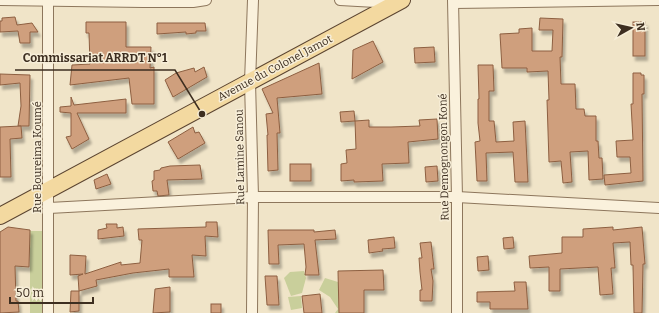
<svg xmlns="http://www.w3.org/2000/svg" width="659" height="313" font-family="Bitter,serif">
<defs>
<filter id="shadow"><feDropShadow dx="2.5" dy="4.5" stdDeviation="1" flood-color="#0004"/></filter>
</defs>
<rect width="100%" height="100%" fill="#f0e4c8"/>
<g fill="#c9cf9b">
<polygon points="30,231 47,231 46,313 30,313"/>
<polygon points="304,271 306,278 302,293 291,296 284,278 290,272"/>
<polygon points="325,278 338,282 342,313 335,313 338,309 330,297 319,290"/>
<polygon points="301,296 302,308 291,310 288,297"/>
</g>
<g fill="#cf9f7d" stroke="#8d5f41" filter="url(#shadow)">
<polygon points="15,17 17,25 32,23 38,32 30,32 30,43 20,43 18,31 0,32 0,21 2,21 2,18"/>
<polygon points="540,18 563,19 562,57 560,57 561,84 575,84 576,109 584,109 585,116 596,116 596,141 598,141 599,158 602,158 603,179 589,180 588,151 570,152 572,182 563,183 561,161 549,162 547,100 549,100 548,71 527,72 527,68 502,68 500,34 519,33 519,29 532,28 532,51 552,51 553,30 539,30"/>
<polygon points="86,22 126,22 126,47 151,47 150,68 154,67 154,104 132,104 129,78 70,85 72,65 90,64 89,33 86,33"/>
<rect x="633" y="22" width="12" height="34"/>
<polygon points="157,23 205,23 206,31 196,31 196,33 186,34 186,32 157,34"/>
<polygon points="373,41 383,62 352,79 353,50"/>
<polygon points="434,47 435,62 415,63 414,48"/>
<polygon points="319,63 322,94 277,98 280,133 277,133 278,170 268,171 267,135 268,135 266,114 273,113 262,89"/>
<polygon points="478,65 493,65 494,91 489,91 489,121 494,121 496,142 514,141 513,122 525,121 528,182 515,182 513,152 486,153 487,181 477,181 475,142 480,141 478,123 478,99 479,99"/>
<polygon points="204,67 207,77 173,97 165,80 176,73 194,68 195,72"/>
<polygon points="633,73 641,73 641,75 644,75 644,94 642,94 643,181 605,185 604,175 631,173 630,157 617,157 616,141 633,140 631,104 633,104"/>
<polygon points="0,74 30,75 29,126 18,126 21,106 20,83 0,85"/>
<polygon points="71,97 74,105 126,99 126,113 77,113 89,139 72,149 66,137 71,136 71,113 60,112 60,107 71,106"/>
<polygon points="354,111 355,121 341,122 340,112"/>
<polygon points="437,119 438,139 408,142 409,163 382,164 383,181 354,182 354,180 341,181 341,164 347,163 346,150 356,149 355,121 369,120 369,127 391,127 420,126 419,120"/>
<polygon points="21,126 22,138 10,139 11,177 0,177 0,127"/>
<polygon points="193,127 195,133 199,132 205,143 178,159 168,142"/>
<rect x="290" y="164" width="21" height="17"/>
<polygon points="200,165 202,179 167,180 169,195 158,196 157,191 153,191 152,181 154,180 154,171 160,170 161,168 170,166"/>
<polygon points="437,166 438,181 426,182 425,167"/>
<polygon points="107,174 111,184 96,189 94,180"/>
<polygon points="206,222 217,222 218,237 205,236 206,256 192,255 194,277 169,277 169,269 133,273 96,280 97,286 79,291 78,276 83,274 70,275 70,255 86,256 85,274 121,262 121,265 140,263 142,240 139,240 138,229 206,227"/>
<polygon points="106,224 117,224 117,228 123,227 124,236 98,239 98,230 107,228"/>
<polygon points="8,227 30,230 29,267 15,266 16,301 18,301 19,312 0,313 0,232"/>
<polygon points="613,227 613,230 642,227 645,264 643,264 642,313 634,313 633,265 631,265 630,242 613,243 615,268 611,268 613,294 600,295 598,267 560,269 560,291 549,291 549,267 530,268 529,256 562,253 562,237 583,237 583,229"/>
<polygon points="268,230 314,230 314,232 335,230 336,239 315,240 319,275 305,275 306,267 304,244 278,245 279,264 269,264"/>
<polygon points="394,237 395,248 382,249 383,251 369,253 368,240"/>
<polygon points="513,237 514,248 504,249 503,238"/>
<polygon points="431,242 434,269 431,269 433,281 432,301 420,301 420,290 422,290 420,272 419,258 422,258 420,243"/>
<polygon points="488,256 489,270 478,271 477,257"/>
<polygon points="383,270 384,290 364,290 364,313 339,313 338,271"/>
<polygon points="265,276 277,276 279,305 267,305"/>
<polygon points="514,282 526,282 528,309 490,309 490,302 477,302 477,292 515,291"/>
<polygon points="170,287 170,312 153,313 155,289"/>
<polygon points="71,291 79,291 79,311 70,312"/>
<polygon points="320,294 322,313 304,313 302,296"/>
<rect x="211" y="304" width="10" height="9"/>
</g>
<g fill="none" stroke-linecap="round" stroke-linejoin="round">
<defs>
<g id="street">
<polyline points="0,0 143,2 193,2 206,0"/>
<polyline points="48,0 48,313"/>
<polyline points="340,0 376,2 394,2"/>
<polyline points="453,0 457,197 457,313"/>
<polyline points="454,3 659,0"/>
<polyline points="49,208 253,197 457,197 659,208"/>
<polyline points="252,313 253,197 250,82 253,0"/>
</g>
<polyline id="primary" points="0,216 402,0"/>
</defs>
<use href="#street" stroke="#8d765c" stroke-width="12"/>
<use href="#primary" stroke="#5b4430" stroke-width="18"/>
<use href="#street" stroke="#faf1dc" stroke-width="10"/>
<use href="#primary" stroke="#f3d9a0" stroke-width="16"/>
</g>
<g text-anchor="middle" dominant-baseline="central" stroke-width="3" stroke-linejoin="round" paint-order="stroke">
<g font-size="11" fill="#3d2e20" stroke="#f7eed8">
<text transform="translate(275 68) rotate(-28)">Avenue du Colonel Jamot</text>
<text transform="translate(37 157) rotate(-90)">Rue Boureima Koumé</text>
<text transform="translate(240 157) rotate(-91)">Rue Lamine Sanou</text>
<text transform="translate(444 157) rotate(-91)">Rue Demognongon Koné</text>
</g>
</g>
<path fill="none" stroke="#3d2e20" stroke-width="1.5" d="M202 114L175 70H15"/>
<circle fill="#3d2e20" stroke="#f7eed8" stroke-width="1.5" cx="202" cy="114" r="4"/>
<g font-size="12" text-anchor="middle" font-weight="bold" fill="#3d2e20" stroke="#f7eed8" stroke-width="3" stroke-linejoin="round" paint-order="stroke">
<text x="95" y="62">Commissariat ARRDT N°1</text>
</g>
<g transform="translate(631 28) rotate(82)" stroke="#f7eed8" stroke-width="3" paint-order="stroke">
<path d="M0-3L7 15L0 10L-7 15Z" fill="#3d2e20"/>
<text y="-6" font-size="11" font-weight="bold" text-anchor="middle" fill="#3d2e20">N</text>
</g>
<path d="M10 297v6h83v-6" fill="none" stroke="#3d2e20" stroke-width="2"/>
<text x="16" y="297" font-size="12" fill="#3d2e20" stroke="#f7eed8" stroke-width="3" paint-order="stroke">50 m</text>
</svg>
